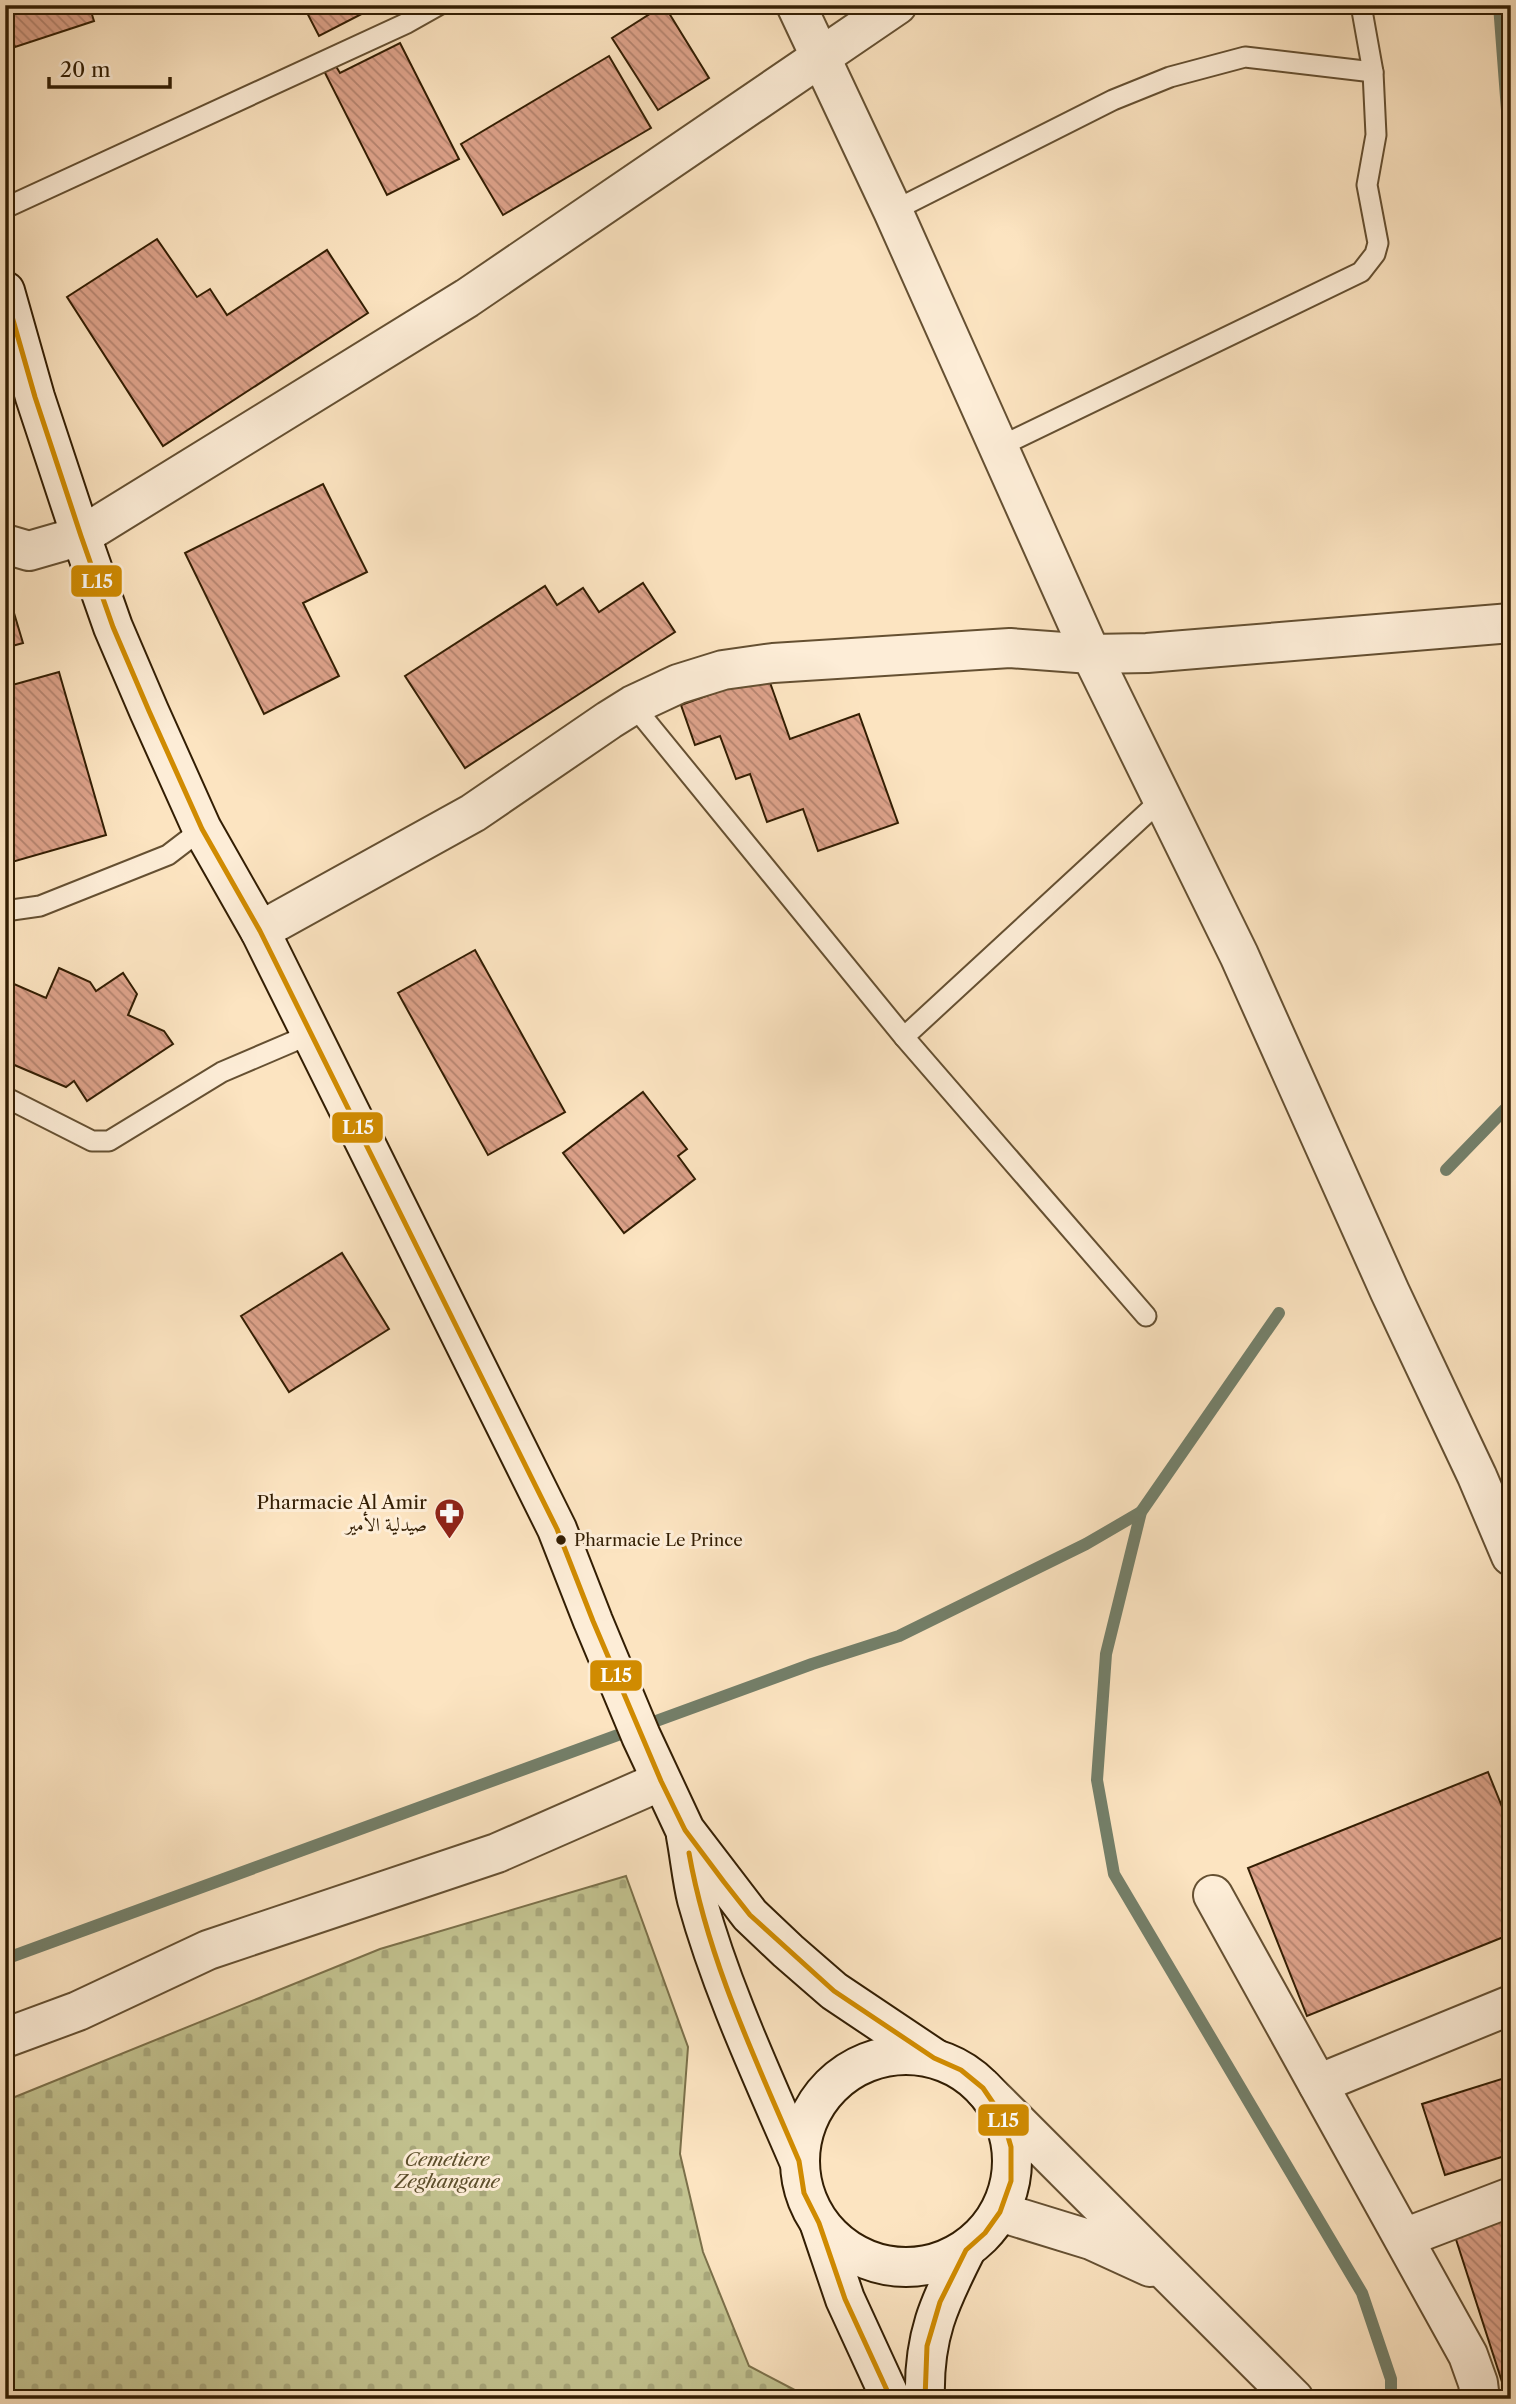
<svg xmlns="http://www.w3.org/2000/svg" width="1516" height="2404" font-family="'Libre Caslon Text',Amiri,serif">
<defs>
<pattern id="cemetery-stones" width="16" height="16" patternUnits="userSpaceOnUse" patternTransform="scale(1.75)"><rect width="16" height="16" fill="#c3c390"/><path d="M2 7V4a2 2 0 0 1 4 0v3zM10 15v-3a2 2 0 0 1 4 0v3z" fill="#a8a77b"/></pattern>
<pattern id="building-back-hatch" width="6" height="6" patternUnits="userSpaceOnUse" patternTransform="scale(1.75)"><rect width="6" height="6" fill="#dda28a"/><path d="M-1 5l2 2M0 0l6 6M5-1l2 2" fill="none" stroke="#b4836f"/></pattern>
</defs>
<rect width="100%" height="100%" fill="#fce4c1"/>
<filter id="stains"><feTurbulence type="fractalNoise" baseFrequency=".00286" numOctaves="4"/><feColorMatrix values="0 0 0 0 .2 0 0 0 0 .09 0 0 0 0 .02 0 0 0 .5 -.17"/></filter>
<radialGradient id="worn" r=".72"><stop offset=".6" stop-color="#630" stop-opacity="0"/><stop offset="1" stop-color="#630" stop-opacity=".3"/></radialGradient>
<polygon fill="url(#cemetery-stones)" stroke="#7b704a" stroke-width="2" points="626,1876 688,2047 680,2154 703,2252 749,2366 812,2399 5,2399 5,2101 380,1949"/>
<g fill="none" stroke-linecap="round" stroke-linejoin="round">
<g stroke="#747f69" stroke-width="12">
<polyline points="1499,5 1511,163"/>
<polyline points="1446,1170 1511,1103"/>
<polyline points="1279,1313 1141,1512 1106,1654 1097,1780 1114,1874 1362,2293 1391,2379 1391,2399"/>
<polyline points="5,1959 812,1664 899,1636 1086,1544 1141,1512"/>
</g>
</g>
<g fill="url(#building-back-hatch)" stroke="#331e03" stroke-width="2">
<polygon points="5,5 89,5 94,21 15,47 5,18"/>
<polygon points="303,5 379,5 319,36"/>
<polygon points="664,5 709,78 658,110 612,38"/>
<polygon points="400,43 459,159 387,195 323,69 334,63 340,73"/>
<polygon points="609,56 651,128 503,215 461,144"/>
<polygon points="157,239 197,297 210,289 227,315 327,250 368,313 163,446 67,297"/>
<polygon points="323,484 367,572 303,603 339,676 264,714 185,553"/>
<polygon points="5,583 23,643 5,648"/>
<polygon points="643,583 675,632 465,768 405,676 545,586 557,605 583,588 599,612"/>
<polygon points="59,672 106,835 5,864 5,687"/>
<polygon points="767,674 790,739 859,714 898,823 818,851 803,809 767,822 750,774 736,779 720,736 695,745 681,705"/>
<polygon points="475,950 565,1112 488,1155 398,993"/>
<polygon points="59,968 90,982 96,991 123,973 137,994 128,1015 164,1031 173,1044 87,1101 74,1081 66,1087 5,1061 5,980 46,998"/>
<polygon points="643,1092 687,1149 678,1156 695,1179 624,1233 563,1153"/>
<polygon points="342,1253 389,1329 289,1392 241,1316"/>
<polygon points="1488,1772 1511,1829 1511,1934 1307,2016 1248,1868"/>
<polygon points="1511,2076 1511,2154 1445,2175 1422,2104"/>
<polygon points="1511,2204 1511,2383 1503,2385 1451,2224"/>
</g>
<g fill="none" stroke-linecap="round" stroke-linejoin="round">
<defs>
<g id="service">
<polyline points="5,208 407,23 439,5"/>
<polyline points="893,211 1113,100 1170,77 1245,57 1373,72"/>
<polyline points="999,447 1361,272 1375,254 1378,243 1367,185 1376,135 1373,72 1361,5"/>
<polyline points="633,705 904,1037 1146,1316"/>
<polyline points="5,911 40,906 168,855 202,829"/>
<polyline points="904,1037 1162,799"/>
<polyline points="5,1097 92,1141 109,1141 222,1072 311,1034"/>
</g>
<g id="minor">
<polyline points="5,544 29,551 81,536 467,298 897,5"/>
<polyline points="260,931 473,813 609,720 633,705 678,684 723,670 773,663 1010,648 1091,654 1147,653 1511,623"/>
<polyline points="1213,1895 1468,2355 1478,2383 1480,2399"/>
<polyline points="5,2038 78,2011 208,1950 497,1853 661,1781"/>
<polyline points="1318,2084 1511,2005"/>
<polyline points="983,2088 1294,2399"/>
<polyline points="1000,2212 1091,2240 1150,2267"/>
<polyline points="1404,2238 1511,2197"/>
</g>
<polyline id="tertiary" points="796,5 893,211 1091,654 1239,955 1390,1292 1477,1476 1511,1556"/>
<g id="secondary">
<polyline points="5,291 35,397 81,536 113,627 149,711 202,829 260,931 557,1529 593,1621 641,1736 685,1830 750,1915 788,1951 834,1991 934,2058"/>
<path d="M686 1836C690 1857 692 1880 697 1900 722 1990 762 2075 799 2161"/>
<circle cx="906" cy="2161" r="106"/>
<polyline points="820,2225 845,2299 891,2399"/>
<path d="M925 2399C923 2337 939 2303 966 2250"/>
</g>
</defs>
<use href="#service" stroke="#655032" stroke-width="23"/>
<use href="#minor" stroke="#655032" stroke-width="42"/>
<use href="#tertiary" stroke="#655032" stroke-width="42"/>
<use href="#secondary" stroke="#331e03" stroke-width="42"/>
<use href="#service" stroke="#fdedd7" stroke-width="19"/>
<use href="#minor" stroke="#fdedd7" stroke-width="38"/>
<use href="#tertiary" stroke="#fdedd7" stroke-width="38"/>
<use href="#secondary" stroke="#fdedd7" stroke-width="38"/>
<defs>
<g id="bus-1">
<polyline points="5,292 35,397 81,536 113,627 149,711 202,829 260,931 557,1529 593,1621 661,1781 685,1830 724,1882 750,1915 834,1991 934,2058 961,2070 983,2088 1002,2116 1011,2147 1011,2181 1000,2212 985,2233 966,2250 940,2302 927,2346 925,2399"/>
<path d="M689 1853C708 1961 756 2060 799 2161L804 2193 819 2223 845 2299 891 2399"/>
</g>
</defs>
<use href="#bus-1" stroke="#fdedd7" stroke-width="10"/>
<use href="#bus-1" stroke="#d08b01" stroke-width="5"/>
</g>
<defs>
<symbol id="pharmacy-pin" viewBox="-11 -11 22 30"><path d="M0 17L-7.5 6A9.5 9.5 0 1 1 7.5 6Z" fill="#8f2418" stroke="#fdedd7"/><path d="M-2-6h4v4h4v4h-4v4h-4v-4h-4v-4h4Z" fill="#fff"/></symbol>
</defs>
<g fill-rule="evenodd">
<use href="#pharmacy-pin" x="432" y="1496" width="35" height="47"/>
</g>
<circle fill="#331e03" stroke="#fdedd7" stroke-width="2.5" cx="561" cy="1540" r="6"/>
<g text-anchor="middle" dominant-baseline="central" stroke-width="6" stroke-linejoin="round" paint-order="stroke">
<g font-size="17" fill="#331e03" stroke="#fdedd7" text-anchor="start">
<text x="574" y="1540">Pharmacie Le Prince</text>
</g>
<g font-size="19" fill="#331e03" stroke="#fdedd7" text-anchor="end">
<text x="427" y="1502">Pharmacie Al Amir<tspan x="427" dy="22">صيدلية الأمير</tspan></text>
</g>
<g font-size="19" font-style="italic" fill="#5e502d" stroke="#fdedd7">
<text x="447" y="2159">Cemetiere<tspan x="447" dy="22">Zeghangane</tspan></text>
</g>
</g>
<g stroke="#fdedd7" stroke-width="2.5">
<rect x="70" y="564" width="53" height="34" rx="7" fill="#d08b01"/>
<rect x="331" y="1111" width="53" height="33" rx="7" fill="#d08b01"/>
<rect x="589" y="1659" width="54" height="33" rx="7" fill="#d08b01"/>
<rect x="977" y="2103" width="53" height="34" rx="7" fill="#d08b01"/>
</g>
<g font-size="19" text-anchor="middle" font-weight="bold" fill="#fff">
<text x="97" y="588">L15</text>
<text x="358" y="1134">L15</text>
<text x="616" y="1682">L15</text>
<text x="1003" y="2127">L15</text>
</g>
<rect width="1516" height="2404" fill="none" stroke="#fce4c1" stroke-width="28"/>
<rect x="7" y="7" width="1502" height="2390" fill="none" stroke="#331e03" stroke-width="3.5"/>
<rect x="14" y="14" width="1488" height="2376" fill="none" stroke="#331e03" stroke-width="2"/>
<path d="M49 77v10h121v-10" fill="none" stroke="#331e03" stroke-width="3.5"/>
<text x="60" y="77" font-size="21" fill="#331e03" stroke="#fdedd7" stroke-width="5" paint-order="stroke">20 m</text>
<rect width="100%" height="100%" filter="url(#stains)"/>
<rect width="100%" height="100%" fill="url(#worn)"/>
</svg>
